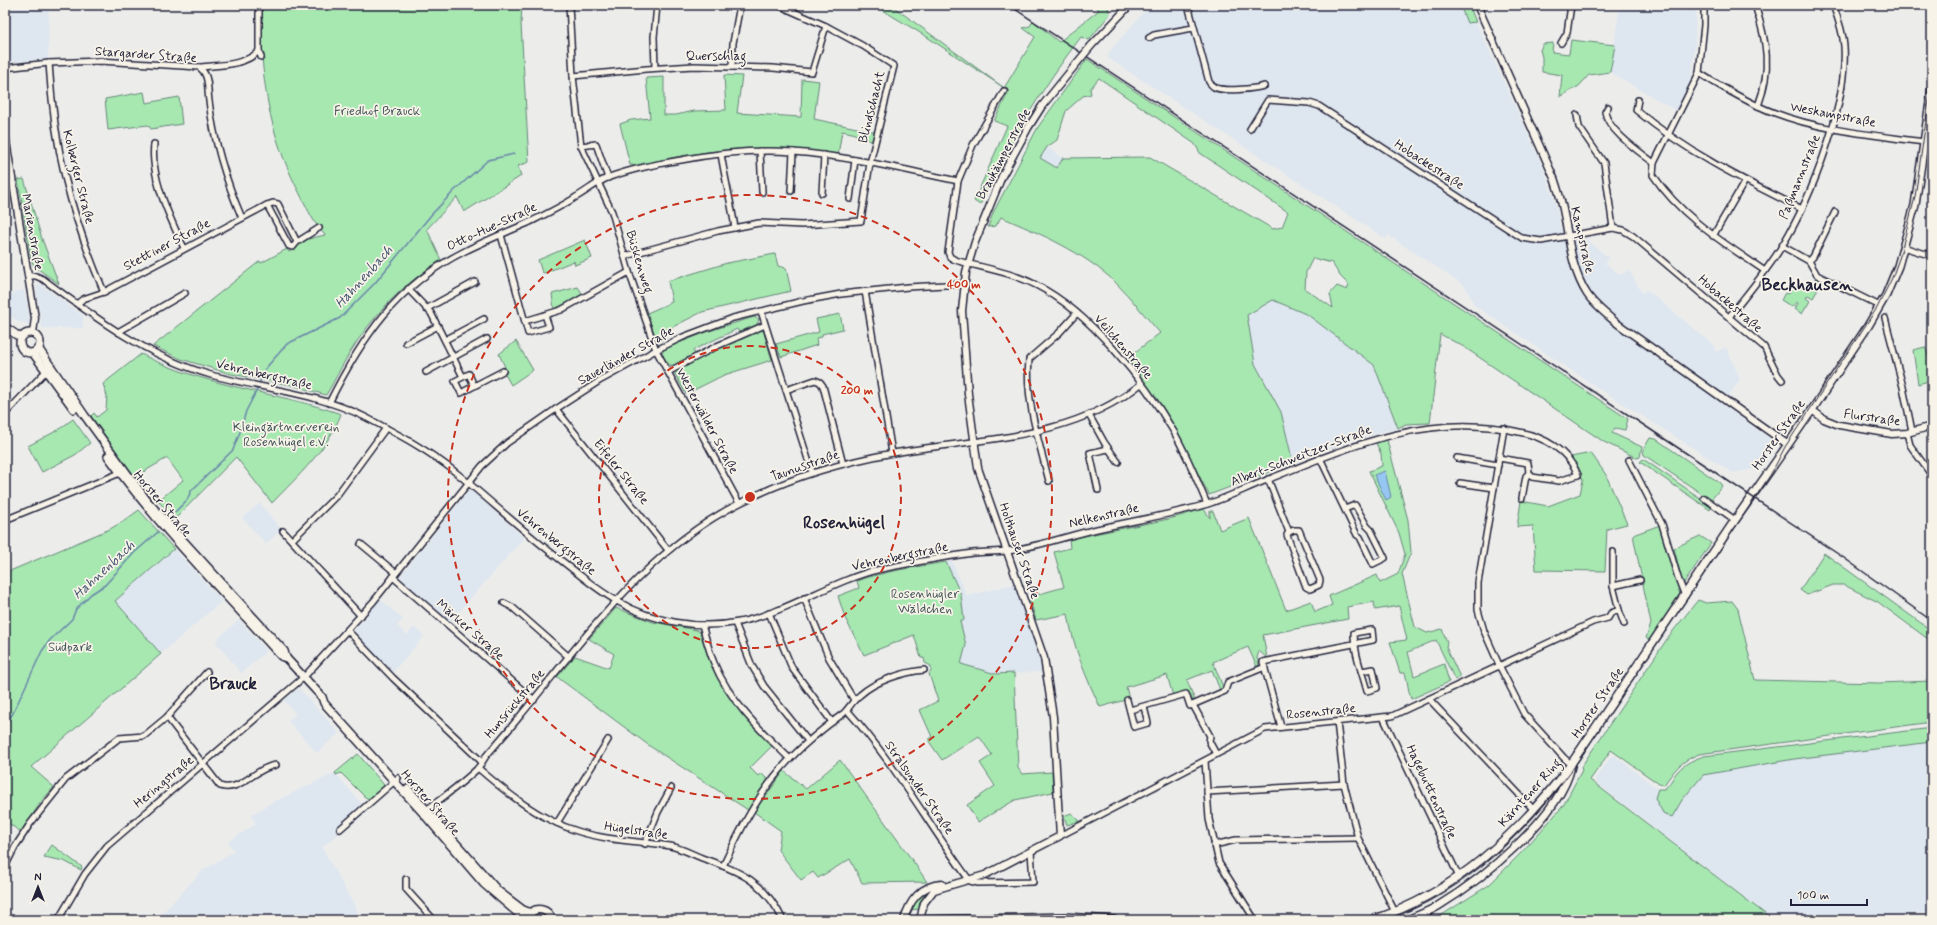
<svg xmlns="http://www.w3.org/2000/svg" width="1937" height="925" font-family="Mynerve,sans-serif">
<rect width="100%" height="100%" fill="#ecedeb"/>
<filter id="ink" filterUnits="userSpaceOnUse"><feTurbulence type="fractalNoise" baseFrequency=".025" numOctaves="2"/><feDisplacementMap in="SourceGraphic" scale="8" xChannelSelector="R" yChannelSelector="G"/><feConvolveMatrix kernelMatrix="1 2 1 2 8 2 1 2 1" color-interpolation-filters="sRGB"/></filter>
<g filter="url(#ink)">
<g fill="#dee6ef">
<polygon points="5,5 49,5 48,59 5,63"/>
<polygon points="1150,5 1460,5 1467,22 1476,22 1544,169 1558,212 1560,228 1585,238 1609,258 1605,263 1620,275 1629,270 1642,293 1647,290 1712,344 1716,352 1726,347 1740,379 1723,405 1775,442 1776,447 1759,471 1752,469 1733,473 1598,388 1475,306 1465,286 1388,235 1386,239 1108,58 1109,52"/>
<polygon points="1620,5 1696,5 1695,44 1691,80 1677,111 1610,72"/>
<polygon points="1047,147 1063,158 1057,169 1040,158"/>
<polygon points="40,284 83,316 83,328 42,328 36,287"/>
<polygon points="24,290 30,321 28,325 22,322 21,323 5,313 5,300 8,297 15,292"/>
<polygon points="1273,300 1308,315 1374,365 1398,428 1359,438 1293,463 1281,412 1255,364 1247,315"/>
<polygon points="468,491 473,492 524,538 449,623 404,583 400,577"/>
<polygon points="260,503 281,530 266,544 242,518"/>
<polygon points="174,549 222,601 161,654 115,601"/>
<polygon points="952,561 967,596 1014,584 1037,649 1042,672 996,674 961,664 966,645 960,622 964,619 961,595 946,562"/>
<polygon points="380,599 403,619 397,626 407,635 414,627 424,636 392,673 354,631"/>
<polygon points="239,620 267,651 241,673 215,641"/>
<polygon points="299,688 339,733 317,753 288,721 296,714 284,700"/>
<polygon points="1932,728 1932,912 1856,920 1774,920 1596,783 1595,778 1612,756 1615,756 1658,789 1664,789 1668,787 1678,771 1692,760 1704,756"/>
<polygon points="335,773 368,811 322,847 362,920 156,920 202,871 234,851 228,842 256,824 251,815 271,803"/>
</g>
<g fill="#a7e8b1" stroke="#648576" fill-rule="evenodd">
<path d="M259 5H522L521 24 529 162 518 166 521 176 464 212 457 197 427 229 441 260C403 284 372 316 349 354 341 367 334 382 326 395L291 385 231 374 181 359 153 346 260 261 261 263 287 249 289 252 308 239 325 235C314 224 308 210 301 196 266 130 262 78 259 5Z"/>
<path d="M874 5H891L1004 88 1035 37 1023 28 1030 26 1033 21 1059 42 1099 10 1095 5H1107L1110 14 1089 40 1081 37C1040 90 1009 144 980 205L974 201 1007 126 994 121 1009 91 927 37Z"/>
<polygon points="1460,5 1469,5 1476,22 1467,23"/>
<polygon points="1571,40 1615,45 1610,72 1589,75 1579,86 1560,97 1562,75 1542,72 1542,57 1540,50 1543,44 1553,43 1552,52 1569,54"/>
<path d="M1087 59 1628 419 1625 430 1615 428 1612 433 1642 447 1640 457 1637 458 1604 442 1464 347 1440 334 1430 423 1406 424 1398 428 1374 365 1308 315 1273 300 1247 315 1255 364 1281 412 1293 463 1209 495 1172 422 1160 403 1126 359 1160 333C1145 316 1131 298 1115 282 1083 252 1041 234 1001 217L996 226 988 227 993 213 1038 127ZM1099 78 1195 144 1200 153 1288 212 1282 227 1273 229 1150 157 1063 158 1057 168 1040 158 1047 147 1057 140 1066 111 1083 96 1091 94 1090 89ZM1313 258 1332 263 1340 276 1349 285 1347 290 1337 286 1330 294 1333 308 1305 289 1306 272Z"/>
<path d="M724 75 742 76 737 113 801 117 802 79 819 81 814 119 876 132 873 142 852 133 842 131 838 155C771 142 698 149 633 167V165H630L620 124 631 120 650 118 646 78 664 77V115H676L694 111 726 110Z"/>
<polygon points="144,92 146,103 179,97 182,124 151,129 148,125 108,130 105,99"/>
<polygon points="24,179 42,239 59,284 34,266 31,259 18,180"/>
<polygon points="585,240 592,258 575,265 574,261 544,273 542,272 538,260"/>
<polygon points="775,254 778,266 786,268 791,291 702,312 663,332 666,339 657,341 647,313 672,302 668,281 727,263"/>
<polygon points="1818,278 1825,281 1811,286 1812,289 1817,288 1817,291 1813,298 1808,295 1806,298 1810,301 1802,314 1795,309 1798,303 1796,302 1792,307 1781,300 1785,293 1789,294 1790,292 1787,290 1791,287 1813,283 1816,282 1815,279"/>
<polygon points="578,287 584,296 554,309 552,294"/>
<polygon points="840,314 843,329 822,334 822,337 816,338 817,345 781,357 776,344 819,332 816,319"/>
<polygon points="754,317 759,319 757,325 739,332 737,329 693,350 695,354 673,366 668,364 662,354 664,349 709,331"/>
<polygon points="761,329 763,330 772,360 724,375 686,394 675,374 675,371 720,347"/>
<polygon points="516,341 533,370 511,385 502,369 505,367 499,354"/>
<polygon points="1925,347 1932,365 1932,380 1918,384 1913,350"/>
<path d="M141 354C204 387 275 391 341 414 328 449 298 476 272 503L236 457 175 519 158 501 183 480 167 458 135 477 91 416 94 413 97 417 106 410 107 396 103 384Z"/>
<polygon points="73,419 90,443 75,455 42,472 28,446 58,430"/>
<polygon points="1650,438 1656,439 1720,483 1722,486 1711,500 1644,455 1643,450"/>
<path d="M1387 440 1408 520 1411 552 1402 574 1415 627 1427 633 1442 629 1447 642 1446 647 1460 677 1455 680 1436 640 1408 652 1414 676 1444 664 1449 682 1411 699C1408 691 1408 682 1405 673H1400L1390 642 1407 640 1399 606 1375 610 1374 602 1347 607 1348 619 1263 635 1267 658 1259 651 1257 658 1259 665 1257 667 1248 647 1213 662 1223 687 1220 690 1212 670 1187 680 1195 701H1193L1188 692 1173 696 1167 675 1126 687 1129 699 1100 707C1086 677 1073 647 1068 614L1036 620 1029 597 1064 587 1054 552 1070 548 1069 539 1169 519 1204 509 1210 518V511H1213L1220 530 1249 518 1286 610 1311 601 1315 612 1332 605 1329 596 1377 575 1380 583 1398 574 1405 554 1399 533 1369 471 1382 466 1381 454 1376 443Z"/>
<polygon points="1591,453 1606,475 1627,524 1607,529 1605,571 1536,570 1533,526 1517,527 1521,501 1548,506 1580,494 1583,480 1571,457"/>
<polygon points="1643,459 1712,506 1710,510 1640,462"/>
<polygon points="139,510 174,549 115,601 161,654 31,767 54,787 41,802 21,832 5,821 5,573 110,529 124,521"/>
<polygon points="1660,525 1680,594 1649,640 1646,638 1651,624 1633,535"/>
<polygon points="1700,536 1711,543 1683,585 1674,548"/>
<polygon points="1824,553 1932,631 1932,642 1878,602 1844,585 1833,585 1807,595 1800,590"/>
<path d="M946 562 961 595 964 620 960 622 966 645 961 664 996 674 1014 673 1018 768 1022 774 1052 772 1053 792 1015 800 978 822 967 805 995 786 980 763 992 755 979 736 942 760 928 740 932 737 920 710 938 701 929 674 931 671V666L925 663 924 658H921L914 635 864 655 845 618 838 596 859 588 857 581C885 571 916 567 946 562Z"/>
<path d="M1698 600 1706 603 1732 601 1738 609 1755 680 1879 683 1932 681V722L1699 754C1681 761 1675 769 1664 785L1659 784 1611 750 1590 780 1773 920H1434L1489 885 1522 852 1563 806 1582 770 1581 767 1669 636Z"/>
<path d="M616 608 653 622 697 630 700 632C716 685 735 707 772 746L750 768 758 776 761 773 768 780 748 810 651 747 557 677 575 656 609 668 614 654 589 639Z"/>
<path d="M1932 728V742L1794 759 1703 775 1682 800 1672 817 1663 813 1655 798 1658 789H1664C1671 784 1673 776 1678 771 1685 763 1695 759 1704 756Z"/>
<polygon points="358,754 384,785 383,787 369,799 365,797 341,773 336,775 335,773"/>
<polygon points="840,760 915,864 927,882 862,883 850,859 818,878 813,872 801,880 778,850 781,831 754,812 784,771 806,789"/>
<polygon points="1071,813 1080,821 1067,825 1064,816"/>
<polygon points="52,845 82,867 81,870 64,861 44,857"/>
<polygon points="932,888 919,909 910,910 919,896"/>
</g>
<polygon fill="#96c7f2" stroke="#6885a9" points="1385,471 1391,497 1386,500 1374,475"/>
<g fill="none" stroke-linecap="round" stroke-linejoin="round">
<g stroke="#6885a9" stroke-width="1.5">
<polyline points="259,384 265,369 287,344 340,318 375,283 431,215 454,191 488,160 514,154"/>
<polyline points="172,515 187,500 191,491 233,450 240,432 246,411 258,388"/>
<polyline points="5,726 13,713 42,651 50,640 72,619 76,609 91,594 105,585 134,553 158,532"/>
</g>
<defs>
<g id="minor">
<polyline points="259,5 259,51 261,57"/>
<polyline points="569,5 573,76 581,146 612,212 629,272 656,350 739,503"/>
<polyline points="1120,5 1125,10"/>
<path d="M1188 5 1209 82C1211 84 1212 86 1214 87 1222 92 1255 89 1264 86"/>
<path d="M1704 5V25L1699 73 1654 163 1653 175C1681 217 1724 243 1765 271"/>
<path d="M1755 5C1767 42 1772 69 1758 106"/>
<polyline points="1149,38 1154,35 1193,28"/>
<polyline points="1561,43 1567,33 1571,5"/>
<path d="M49 63C54 149 70 212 104 292"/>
<path d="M199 67C219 65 244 66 259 51"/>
<polyline points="732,67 733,43 740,5"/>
<path d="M5 68 49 63 100 61 199 67C210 75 207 89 209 101 214 142 226 181 242 218"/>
<polyline points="655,68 654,37 657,5"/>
<path d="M1699 73C1723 88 1748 103 1775 113 1822 131 1875 135 1924 142"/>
<polyline points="573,76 646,69 694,66 773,68 812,72 826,26"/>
<path d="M1004 91 973 145 958 181 948 252 950 257 955 260C983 268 1011 272 1036 285 1090 312 1144 381 1174 432 1187 455 1197 480 1207 504"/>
<path d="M1638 100 1636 110C1686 152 1743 180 1802 209"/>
<path d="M1608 107 1605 112C1608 131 1640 152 1654 163"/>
<polyline points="1577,115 1579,127 1604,163 1613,228"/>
<polyline points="1250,129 1268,100 1309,103 1319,106 1522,238 1541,241 1613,228 1623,230 1633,236 1764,347 1778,375 1782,380"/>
<path d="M154 144C150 177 170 218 184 248"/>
<polyline points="581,146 596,144 608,178"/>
<polyline points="760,151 762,192"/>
<path d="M721 154C725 179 731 202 735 228"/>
<polyline points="791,191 793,152"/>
<polyline points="822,193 824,155"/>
<polyline points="850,199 855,160"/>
<polygon points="273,203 278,204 297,242 293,247 289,246 267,205"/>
<polyline points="501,235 528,333 549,327 545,315"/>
<polyline points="1713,236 1745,181"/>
<polyline points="297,242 319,228"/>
<polyline points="1782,246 1809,261 1813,257 1835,212"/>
<polyline points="1903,247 1932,256"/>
<polyline points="625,256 718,231 759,223 802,225 861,221 870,163 894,66 863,46 826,26 778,5"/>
<polyline points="1809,261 1817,275 1880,306"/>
<path d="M28 276H36L43 279C95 318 148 357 211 375 263 389 317 393 365 417 398 434 430 451 459 475 493 503 526 534 562 561 580 575 597 590 617 601 652 622 699 630 739 622 789 612 832 580 881 569 911 563 942 557 973 553 984 552 995 552 1007 551 1037 547 1067 536 1097 529 1132 521 1169 515 1204 505 1225 499 1246 488 1267 480 1348 447 1430 411 1519 432 1544 437 1568 450 1578 475L1559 481 1532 477 1529 473 1528 463 1499 458"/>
<polyline points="408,289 431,313 463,377 455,381 461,393 474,386 469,374 463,377"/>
<polyline points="865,291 892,453"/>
<polyline points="77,304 83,299 104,292 267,205"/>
<polyline points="426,309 475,282"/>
<polyline points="761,311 812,472"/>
<path d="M1729 317C1747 294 1767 271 1782 246 1812 197 1848 104 1844 46 1843 32 1838 18 1833 5"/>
<polyline points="1885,318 1903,387 1912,431"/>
<polyline points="525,321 561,310 629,272"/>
<polyline points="118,332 185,293"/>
<polyline points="445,340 484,319"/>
<polyline points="406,343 438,326"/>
<polyline points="426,372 487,339"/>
<polyline points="668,372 717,346 765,325"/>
<polyline points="474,386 503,371"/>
<polyline points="786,390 815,380 820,382 823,386 843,464"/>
<path d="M329 403C362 337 397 285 465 251 485 241 507 232 528 223 544 215 561 207 576 197 587 191 596 183 607 178 631 169 656 164 681 160 718 153 756 149 793 152 849 156 904 170 958 181"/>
<polyline points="556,409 668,550"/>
<polyline points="5,414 48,369"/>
<polyline points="1089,415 1104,442 1118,462"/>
<polyline points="1504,428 1478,583 1478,610 1484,631 1500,667 1524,714 1564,758 1571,764"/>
<polyline points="1907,433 1910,445 1932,476"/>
<polyline points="1320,458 1357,535 1360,537 1373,564 1385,558 1371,530 1367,526 1355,505 1345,509"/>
<polyline points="1457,458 1498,465"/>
<polyline points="1629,460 1662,524 1678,578 1685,596"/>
<polyline points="1268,479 1289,532"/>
<path d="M1049 481C1039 442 1025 400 1029 359L1059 333 1077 313"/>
<polyline points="1460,483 1494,488"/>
<polyline points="1098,490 1090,453 1108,449"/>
<polyline points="1522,498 1526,476 1529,473"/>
<polyline points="1704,498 1735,520"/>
<polyline points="5,520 120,473"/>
<polygon points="1294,530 1299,530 1320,580 1319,585 1310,589 1306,587 1287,535 1289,532"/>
<polyline points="283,531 361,616"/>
<polyline points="292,540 337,495 386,428"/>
<polyline points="361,544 396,573"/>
<polyline points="393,577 534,700"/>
<polyline points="1613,586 1640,580"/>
<polyline points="804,598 829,658 854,700"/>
<polyline points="504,603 512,607 569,657"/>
<polyline points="1619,610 1624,624"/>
<polyline points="769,613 792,668 832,722"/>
<polyline points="735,623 752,666 764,686 808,741"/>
<path d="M702 625C706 638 709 651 714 663 730 702 760 730 790 759"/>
<polyline points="348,631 393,678 482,762"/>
<polyline points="1429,699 1534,810"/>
<polyline points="1127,700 1134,727 1148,723 1144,707"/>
<polyline points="1193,705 1210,736 1209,741 1216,754"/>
<path d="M847 710C894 762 928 824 970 881L978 883 1033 882 1031 851"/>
<polyline points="1130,710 1186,694 1190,706 1225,691 1228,682 1265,667"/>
<polyline points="167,717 207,672"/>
<polyline points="1383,717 1459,877"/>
<polyline points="1337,722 1344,784 1358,838 1395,912"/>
<path d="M1281 727 1263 662 1373 640 1372 630 1354 633C1354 653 1362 672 1367 691L1377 688 1373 669 1361 671"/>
<polyline points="1205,761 1209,819 1219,863 1255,920"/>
<path d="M478 768C508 794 539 819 577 831 608 841 639 841 670 846 681 848 692 854 702 858 741 872 764 881 783 920"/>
<polyline points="1207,792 1344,784"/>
<path d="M425 811C442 798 460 785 476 770 480 766 483 761 486 756 497 743 509 730 520 716 585 638 646 550 740 503 788 478 839 463 893 453 977 438 1070 441 1141 384"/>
<polyline points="557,823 608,740"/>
<polyline points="340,829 398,778"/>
<polyline points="1060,836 1265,729 1392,716 1593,622 1608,618 1611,613 1619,610 1613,586 1613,552"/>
<polyline points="645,844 658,812 671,788"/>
<polyline points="1214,845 1236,840 1358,838"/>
<path d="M723 866C741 828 761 788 791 758 807 741 825 727 844 713 850 707 853 700 860 695 875 681 904 672 924 670"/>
<path d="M5 867 15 847 30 824 66 779 119 738 144 736 167 717 220 786C240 793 256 767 276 765"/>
<polyline points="406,879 406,889 434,920"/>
<polyline points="58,920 85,874 107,846 304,677 373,602 482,466 507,443 556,409 601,380 656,350 683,337 733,318 803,301 841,294 908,287 964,284"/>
</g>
<g id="tertiary">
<path d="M1477 5 1554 178C1557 187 1560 196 1562 205 1569 234 1570 268 1587 294 1595 306 1607 315 1618 324L1787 444"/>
<polyline points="1091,46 1130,5"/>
<polyline points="5,135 35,318 33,333"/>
<polyline points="1812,410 1824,419 1839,425 1892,434 1907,433 1932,426"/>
<path d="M904 920C909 901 921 885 942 884"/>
<polyline points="920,920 924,903 934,890 985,875 1060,836 1053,717 1044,658 978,468 968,394 962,311 966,272 975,242 1002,176 1028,128 1042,106 1077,63"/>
</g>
<g id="secondary">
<polyline points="5,327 21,338"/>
<circle cx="30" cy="343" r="10"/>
<polyline points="38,348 85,416 147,501 284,651 286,658 322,697 324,703 423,813 484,884 526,920"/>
<polyline points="33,353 74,409"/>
<path d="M108 456C160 528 222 590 281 656L286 658"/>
<polyline points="408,789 498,891 523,910 531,913"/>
<path d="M528 916C535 906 548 908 552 920"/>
<polyline points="926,920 1065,917 1114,920"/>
<path d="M1372 920C1456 893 1519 833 1571 764L1731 526 1812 410 1868 326 1886 295 1898 266 1915 205 1932 88"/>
<path d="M1407 920C1417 916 1428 912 1438 906 1481 880 1561 816 1571 766"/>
</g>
</defs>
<use href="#minor" stroke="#22223b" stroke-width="8"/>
<use href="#tertiary" stroke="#22223b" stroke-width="9"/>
<use href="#secondary" stroke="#22223b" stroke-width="10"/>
<use href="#minor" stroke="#f7f3e8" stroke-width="5"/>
<use href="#tertiary" stroke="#f7f3e8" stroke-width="6"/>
<use href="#secondary" stroke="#f7f3e8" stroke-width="7"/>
<path stroke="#22223b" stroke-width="1" d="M1387 920C1465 892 1526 833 1574 767L1771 474 1785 447 1877 308 1892 278 1900 256 1915 197 1932 79"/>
<polyline stroke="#22223b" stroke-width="1.5" points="1009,5 1698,461 1844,558 1932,621"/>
<defs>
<polyline id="tertiary-bridge" points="1077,63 1091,46"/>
</defs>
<use href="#tertiary-bridge" stroke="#22223b" stroke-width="9" stroke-linecap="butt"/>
<use href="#tertiary-bridge" stroke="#f7f3e8" stroke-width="6"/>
</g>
</g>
<g fill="none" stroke="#c8321e" stroke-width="2" stroke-dasharray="7 5">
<circle cx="750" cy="497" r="151"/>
<circle cx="750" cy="497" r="302"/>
</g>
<g text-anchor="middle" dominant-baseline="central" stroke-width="3.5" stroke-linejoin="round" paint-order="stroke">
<g font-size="13" fill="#22223b" stroke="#f7f3e8">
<text transform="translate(146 55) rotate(4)">Stargarder Straße</text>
<text x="716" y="56">Querschlag</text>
<text transform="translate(872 107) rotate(-76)">Blindschacht</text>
<text transform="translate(1833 115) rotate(11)">Weskampstraße</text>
<text transform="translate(1004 154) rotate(-62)">Braukämperstraße</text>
<text transform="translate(1429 165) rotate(33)">Hobackestraße</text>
<text transform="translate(78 177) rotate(76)">Kolberger Straße</text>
<text transform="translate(1800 177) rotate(-68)">Paßmannstraße</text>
<text transform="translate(492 227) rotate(-25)">Otto-Hue-Straße</text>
<text transform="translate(32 232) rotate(80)">Marienstraße</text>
<text transform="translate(1582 240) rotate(77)">Kampstraße</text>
<text transform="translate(167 245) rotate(-28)">Stettiner Straße</text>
<text transform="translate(639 262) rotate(73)">Büskenweg</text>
<text transform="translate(1730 304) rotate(41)">Hobackestraße</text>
<text transform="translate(1123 347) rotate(49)">Veilchenstraße</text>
<text transform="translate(626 356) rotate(-29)">Sauerländer Straße</text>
<text transform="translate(264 375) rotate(13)">Vehrenbergstraße</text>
<text transform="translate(1872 418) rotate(8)">Flurstraße</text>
<text transform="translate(707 421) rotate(62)">Westerwälder Straße</text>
<text transform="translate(1779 435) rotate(-55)">Horster Straße</text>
<text transform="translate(1301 456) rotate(-21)">Albert-Schweitzer-Straße</text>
<text transform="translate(805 466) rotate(-19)">Taunusstraße</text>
<text transform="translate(621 472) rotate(51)">Eifeler Straße</text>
<text transform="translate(162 504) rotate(50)">Horster Straße</text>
<text transform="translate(1104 516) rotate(-13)">Nelkenstraße</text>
<text transform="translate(556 542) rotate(39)">Vehrenbergstraße</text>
<text transform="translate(1019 551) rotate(71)">Holthauser Straße</text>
<text transform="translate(900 557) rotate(-12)">Vehrenbergstraße</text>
<text transform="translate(470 630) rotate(41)">Märker Straße</text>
<text transform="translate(1598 703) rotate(-56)">Horster Straße</text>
<text transform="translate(515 704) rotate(-50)">Hunsrückstraße</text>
<text transform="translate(1321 712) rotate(-6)">Rosenstraße</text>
<text transform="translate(164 782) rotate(-40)">Heringstraße</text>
<text transform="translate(919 788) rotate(55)">Stralsunder Straße</text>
<text transform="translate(1431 792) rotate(65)">Hagebuttenstraße</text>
<text transform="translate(1530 793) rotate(-48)">Kärntener Ring</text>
<text transform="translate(430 803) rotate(49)">Horster Straße</text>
<text transform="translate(636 831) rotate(8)">Hügelstraße</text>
</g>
<g font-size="13" fill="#435458" stroke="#f7f3e8">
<text x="377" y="111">Friedhof Brauck</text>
<text x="286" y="427">Kleingärtnerverein<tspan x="286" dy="15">Rosenhügel e.V.</tspan></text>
<text x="925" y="594">Rosenhügler<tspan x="925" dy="15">Wäldchen</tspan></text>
<text x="70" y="647">Südpark</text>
</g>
<g font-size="14" font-style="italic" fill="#455472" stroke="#f7f3e8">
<text transform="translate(364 277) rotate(-48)">Hahnenbach</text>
<text transform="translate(104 570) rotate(-43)">Hahnenbach</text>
</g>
<g font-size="17" font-weight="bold" fill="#22223b" stroke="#f7f3e8">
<text x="1807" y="285">Beckhausen</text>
<text x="844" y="523">Rosenhügel</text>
<text x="233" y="684">Brauck</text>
</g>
</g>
<circle cx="750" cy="497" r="6" fill="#c8321e" stroke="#f7f3e8" stroke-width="2"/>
<g font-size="12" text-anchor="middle" font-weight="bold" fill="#c8321e" stroke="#f7f3e8" stroke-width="3.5" stroke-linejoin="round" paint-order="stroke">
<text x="964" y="288">400 m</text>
<text x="857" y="394">200 m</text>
</g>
<rect width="1937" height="925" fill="none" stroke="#f7f3e8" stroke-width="20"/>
<rect x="10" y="10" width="1917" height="905" fill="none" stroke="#22223b" stroke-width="1.5" filter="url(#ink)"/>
<g transform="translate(38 887)" stroke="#f7f3e8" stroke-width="3" paint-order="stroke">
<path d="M0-3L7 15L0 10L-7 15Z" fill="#22223b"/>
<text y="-6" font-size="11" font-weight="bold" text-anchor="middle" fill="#22223b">N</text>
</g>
<path d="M1791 899v6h76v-6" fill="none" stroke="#22223b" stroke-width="2"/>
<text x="1797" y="899" font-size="12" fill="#22223b" stroke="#f7f3e8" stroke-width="3" paint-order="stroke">100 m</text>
</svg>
